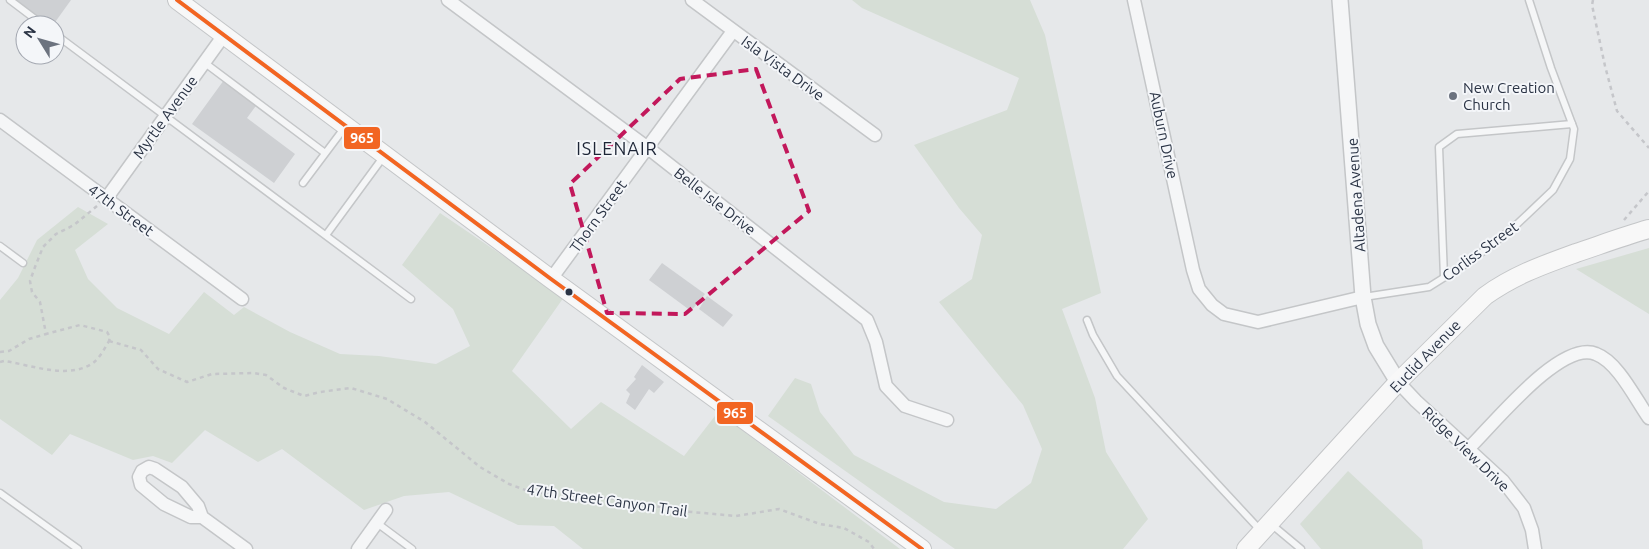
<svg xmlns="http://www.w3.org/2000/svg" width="1649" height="549" font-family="Ubuntu,sans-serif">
<rect width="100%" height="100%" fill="#e6e8ea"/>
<g fill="#d6ded6">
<polygon points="852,0 1030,0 1045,35 1101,293 1062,309 1095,398 1106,452 1148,519 1123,549 955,549 768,416 795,378 811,384 820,412 854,455 944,502 996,509 1031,483 1042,449 1023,405 939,302 972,279 982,235 959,208 914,145 1007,110 1019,78 862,8"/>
<polygon points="78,207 108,224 75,250 88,279 117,308 169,334 204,292 234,315 244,307 290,332 340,354 379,356 436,364 470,346 453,309 402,265 440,213 564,297 512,371 571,429 601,402 684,456 718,412 900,549 583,549 554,526 518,525 449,492 404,496 364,510 282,449 258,462 205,430 172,463 153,456 133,460 70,434 52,455 0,419 0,300 18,278 37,240"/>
<polygon points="1649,248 1649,314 1576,269"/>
<polygon points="1348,471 1422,540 1423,549 1321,549 1300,524"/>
</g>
<g fill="#ced0d3">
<polygon points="13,0 71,0 53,25 47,25"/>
<polygon points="224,80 258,103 247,118 295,154 274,183 192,124"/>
<polygon points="662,263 705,294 691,311 649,280"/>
<polygon points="707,296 733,315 723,327 699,309"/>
<polygon points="642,365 664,382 654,393 649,389 635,410 626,403 630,394 626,390 636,379 634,377"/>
</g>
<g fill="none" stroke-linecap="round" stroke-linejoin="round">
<defs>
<g id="service">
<polyline points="10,0 43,25"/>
<polyline points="55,34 411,299"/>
<polyline points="205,63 325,153"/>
<polyline points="303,183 345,127"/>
<polyline points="326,235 384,156"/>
<polyline points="0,246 23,263"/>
<polyline points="1444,277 1439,147 1457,134 1572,124"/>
<polyline points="1364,297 1429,287 1472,260 1514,227 1553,190 1570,159 1574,129 1551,68 1529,0"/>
<polyline points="1087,320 1093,335 1117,376 1261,531"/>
<polyline points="0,493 78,549"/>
<polyline points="377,523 412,549"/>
<polyline points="1271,524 1301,549"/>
</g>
<g id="minor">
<polyline points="448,0 648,148 867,320 876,342 886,386 905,406 947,420"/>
<polyline points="692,0 875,135"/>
<polyline points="1134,0 1193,270 1199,289 1212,305 1224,314 1258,322 1363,297"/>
<polyline points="0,120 242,299"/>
<polyline points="106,199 224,35"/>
<polyline points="551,279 733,31"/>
<polyline points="1398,382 1416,401 1503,481 1524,508 1532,530 1535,549"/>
<path d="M1469 448C1492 426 1561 339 1596 354 1618 362 1636 400 1649 418"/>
<polyline points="202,517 191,517 164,504 141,485 139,477 142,471 149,467 155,469 182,487 198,506 202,517 246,549"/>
<polyline points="358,549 386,510"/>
</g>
<polyline id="tertiary" points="1340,0 1363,297 1368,324 1376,346 1398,382"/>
<g id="secondary">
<polyline points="177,0 551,279 922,549"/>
<path d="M1246 549 1398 382 1485 296C1514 275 1543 265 1576 253 1600 245 1624 236 1649 229"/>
</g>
</defs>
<use href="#service" stroke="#c4c6c8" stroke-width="9"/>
<use href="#minor" stroke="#c4c6c8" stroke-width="15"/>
<use href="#tertiary" stroke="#c4c6c8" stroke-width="18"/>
<use href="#secondary" stroke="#c4c6c8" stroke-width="20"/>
<g stroke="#c5c6ca" stroke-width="2.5" stroke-dasharray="4 4" stroke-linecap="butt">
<polyline points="1593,0 1592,5 1605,66 1617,111 1649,148"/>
<polyline points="97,206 74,225 56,234 43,247 35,267 30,281 32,292 40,302 46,334 80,325 107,332 110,337 109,341"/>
<polyline points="1624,220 1649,191"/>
<polyline points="109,341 141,350 158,369 187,382 212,374 253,373 266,375 284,388 304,396 320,392 351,388 387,399 425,422 480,467 509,484 531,492 619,499 655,507 666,506 681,511 736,516 779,509 820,524 844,528 869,542 874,549"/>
<polyline points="0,352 9,351 29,339 46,334"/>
<path d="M0 362 4 361C32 365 68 380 93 363 99 359 105 348 109 341"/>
</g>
<use href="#service" stroke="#f5f6f7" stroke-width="6"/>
<use href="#minor" stroke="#f5f6f7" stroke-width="12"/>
<use href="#tertiary" stroke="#f5f6f7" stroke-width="15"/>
<use href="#secondary" stroke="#f8f8f8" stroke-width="18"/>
<defs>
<polyline id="bus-1" points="177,0 551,279 922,549"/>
</defs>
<use href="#bus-1" stroke="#f4f6f9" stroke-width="8"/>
<use href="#bus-1" stroke="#f26522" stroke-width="4"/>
</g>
<path fill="none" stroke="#c2185b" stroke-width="4" stroke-dasharray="10 6" stroke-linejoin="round" d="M756 69 809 211 685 314 607 313 570 184 680 79Z"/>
<circle fill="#6c737f" stroke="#f4f6f9" stroke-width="2" cx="1453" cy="96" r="5"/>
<circle fill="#2b3445" stroke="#f4f6f9" stroke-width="2" cx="569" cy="292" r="4.5"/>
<g text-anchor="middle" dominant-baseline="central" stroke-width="4" stroke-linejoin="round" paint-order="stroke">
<g font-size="15" fill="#2b3445" stroke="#f4f6f9">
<text transform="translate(783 68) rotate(36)">Isla Vista Drive</text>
<text transform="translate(165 117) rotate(-54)">Myrtle Avenue</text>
<text transform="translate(1164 135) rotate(78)">Auburn Drive</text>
<text transform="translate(1356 195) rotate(-94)">Altadena Avenue</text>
<text transform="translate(715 201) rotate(38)">Belle Isle Drive</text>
<text transform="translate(121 210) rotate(36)">47th Street</text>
<text transform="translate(598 216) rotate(-54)">Thorn Street</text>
<text transform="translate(1480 251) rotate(-36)">Corliss Street</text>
<text transform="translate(1425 356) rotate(-46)">Euclid Avenue</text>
<text transform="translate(1466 449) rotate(44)">Ridge View Drive</text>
<text transform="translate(607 500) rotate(8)">47th Street Canyon Trail</text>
</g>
<g font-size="15" fill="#2b3445" stroke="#f4f6f9" text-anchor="start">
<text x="1463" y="87">New Creation<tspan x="1463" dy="17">Church</tspan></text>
</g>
<g font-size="18" letter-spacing="1" fill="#1d2536" stroke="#f4f6f9">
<text x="617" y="148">ISLENAIR</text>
</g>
</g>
<g stroke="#f4f6f9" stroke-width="2">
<rect x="343" y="126" width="38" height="24" rx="5" fill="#f26522"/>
<rect x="716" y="401" width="38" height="24" rx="5" fill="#f26522"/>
</g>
<g font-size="14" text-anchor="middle" font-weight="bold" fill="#fff">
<text x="362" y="143">965</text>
<text x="735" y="418">965</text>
</g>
<g transform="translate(40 40) rotate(307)"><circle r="24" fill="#f4f6f9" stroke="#a4a8b1"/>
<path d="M0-4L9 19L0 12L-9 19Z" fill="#6c737f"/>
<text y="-8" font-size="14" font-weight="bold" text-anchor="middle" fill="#2b3445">N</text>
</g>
</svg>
